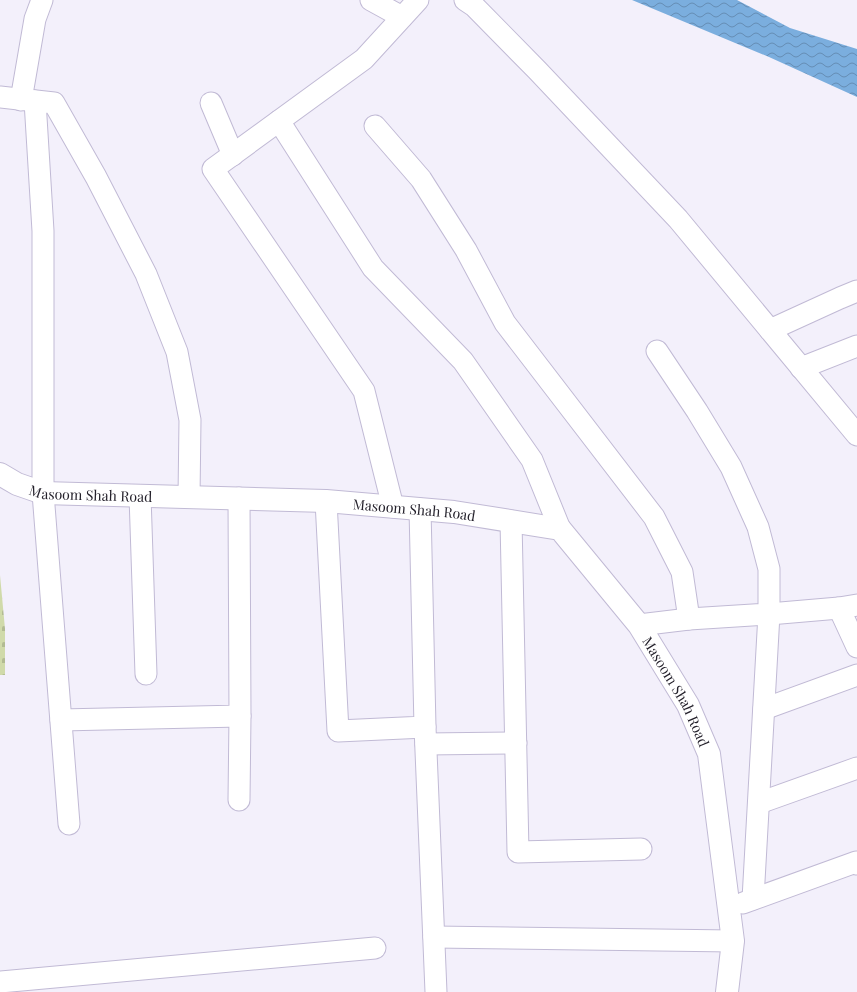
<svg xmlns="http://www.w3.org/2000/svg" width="857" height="992" font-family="'Playfair Display',serif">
<defs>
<pattern id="cemetery-stones" width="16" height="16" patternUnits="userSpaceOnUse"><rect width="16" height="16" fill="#d0daaa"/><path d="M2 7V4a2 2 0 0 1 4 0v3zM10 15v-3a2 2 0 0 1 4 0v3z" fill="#b2bb92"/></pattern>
<pattern id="water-waves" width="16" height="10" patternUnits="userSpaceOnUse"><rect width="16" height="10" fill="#7baede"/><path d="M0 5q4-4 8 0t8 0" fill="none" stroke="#658db4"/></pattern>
</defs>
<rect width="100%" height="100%" fill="#f3f0fb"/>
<polygon fill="url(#cemetery-stones)" points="0,575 5,629 5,675 0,675"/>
<polygon fill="url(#water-waves)" points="632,0 737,0 790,28 857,49 857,97 769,57"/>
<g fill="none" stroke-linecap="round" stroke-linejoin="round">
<defs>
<g id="street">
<polyline points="371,0 402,17"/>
<polyline points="465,0 474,6 537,70 678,219 857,435"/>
<polyline points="0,97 54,103 96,177 146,274 177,352 190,420 189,497"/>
<polyline points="21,100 35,19 42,0"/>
<polyline points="35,101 43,231 43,493 69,824"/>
<polyline points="211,103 233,155"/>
<polyline points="279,121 373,268 463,361 532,460 560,529"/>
<polyline points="375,126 421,179 466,250 505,323 654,517 682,572 689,619"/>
<polyline points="770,330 840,298 857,291"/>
<polyline points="801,368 857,346"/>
<polyline points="140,496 146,674"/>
<polyline points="326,501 338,731 425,727 420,509"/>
<polyline points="393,507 364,391 213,169 364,59 418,0"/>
<polyline points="511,521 518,852 641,849"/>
<polyline points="839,608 857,647"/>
<polyline points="639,625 689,619 769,614 769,569 758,527 731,467 697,411 657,351"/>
<polyline points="764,709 857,675"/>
<polyline points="61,720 240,716 239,498"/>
<polyline points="425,727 436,992"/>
<polyline points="426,744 516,743"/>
<polyline points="239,800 240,716"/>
<polyline points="759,803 857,768"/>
<polyline points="753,899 769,614 839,608 857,605"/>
<polyline points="743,903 856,862 857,864"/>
<polyline points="434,937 733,941"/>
<polyline points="0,982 375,948"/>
</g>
<g id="secondary">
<path id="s1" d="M0 474 17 484 43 493 326 501 454 512 560 529 639 625 688 705 709 754 733 941 727 992"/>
</g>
</defs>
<use href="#street" stroke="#c1bad5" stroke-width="23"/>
<use href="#secondary" stroke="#c1bad5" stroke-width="24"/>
<use href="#street" stroke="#fff" stroke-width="21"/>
<use href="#secondary" stroke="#fff" stroke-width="22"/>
</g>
<g text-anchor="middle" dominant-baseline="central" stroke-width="3.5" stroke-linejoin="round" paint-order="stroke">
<g font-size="14" fill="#24212b" stroke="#fff">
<text stroke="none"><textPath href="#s1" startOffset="95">Masoom Shah Road</textPath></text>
<text stroke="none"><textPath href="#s1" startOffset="419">Masoom Shah Road</textPath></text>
<text stroke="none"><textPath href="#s1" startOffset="767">Masoom Shah Road</textPath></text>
</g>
</g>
</svg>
